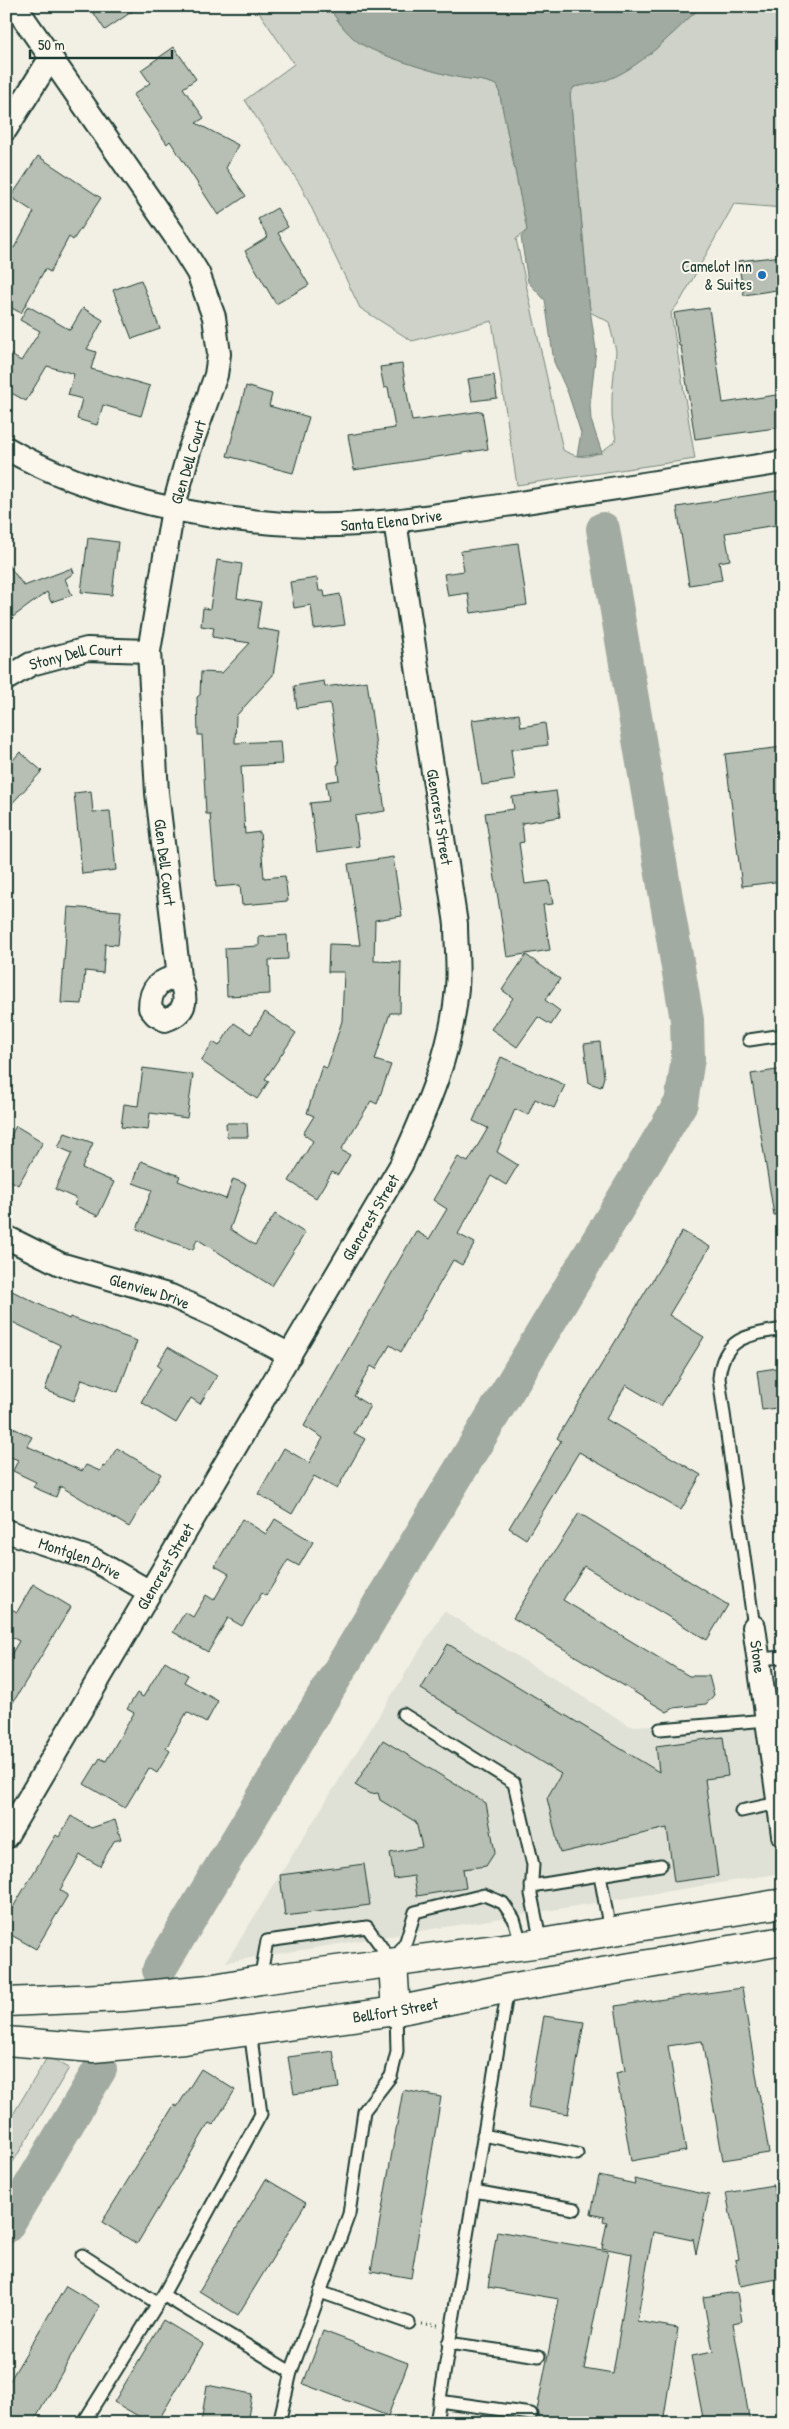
<svg xmlns="http://www.w3.org/2000/svg" width="789" height="2429" font-family="'Patrick Hand',sans-serif">
<rect width="100%" height="100%" fill="#f2f0e5"/>
<filter id="ink" filterUnits="userSpaceOnUse"><feTurbulence type="fractalNoise" baseFrequency=".02" numOctaves="2"/><feDisplacementMap in="SourceGraphic" scale="10" xChannelSelector="R" yChannelSelector="G"/><feConvolveMatrix kernelMatrix="1 2 1 2 8 2 1 2 1" color-interpolation-filters="sRGB"/></filter>
<g filter="url(#ink)">
<polygon fill="#e0e1d6" points="444,1611 630,1726 783,1719 783,1873 226,1962"/>
<g fill="#cfd2c8" stroke="#77887e">
<path d="M255 6H329C336 20 346 32 358 42 377 55 433 72 457 77 471 80 485 79 498 86L527 230 516 239 563 450C583 462 599 456 616 440L612 417V396L616 351 609 322 590 312 570 94 574 87C583 85 592 84 600 82 640 70 672 33 702 6H783V208L734 204 681 300 671 313 695 459 517 485 492 321 412 341 360 308 301 186 245 100 294 64Z"/>
<polygon points="48,2056 69,2068 6,2174 6,2126"/>
</g>
<path fill="#a2aba1" stroke="#6e7f75" d="M329 6H702C672 33 640 70 601 82 592 84 583 85 574 87L570 94 588 295 596 350 590 405 591 420 602 453 577 456 581 433 568 393 554 362 545 300 528 282 521 237 527 230 498 86C485 79 471 80 457 77 433 72 377 55 358 42 346 32 336 20 329 6Z"/>
<g fill="none" stroke-linecap="round" stroke-linejoin="round">
<g stroke="#a2aba1" stroke-width="34">
<polyline points="159,1970 681,1103 688,1058 687,1020 603,529"/>
<polyline points="6,2227 100,2069"/>
</g>
</g>
<g fill="#b7beb3" stroke="#1f3d34">
<polygon points="89,6 140,6 105,30"/>
<polygon points="174,47 196,79 183,88 204,118 196,123 238,145 226,168 246,196 218,215 170,141 167,144 133,95 150,83 141,70"/>
<polygon points="38,156 101,198 73,240 69,237 50,272 45,269 21,313 6,305 6,244 14,248 34,212 11,197"/>
<polygon points="277,208 288,227 278,233 309,285 276,304 245,251 268,237 258,219"/>
<polygon points="783,256 783,289 744,295 738,261"/>
<polygon points="141,280 160,329 132,339 113,290"/>
<polygon points="28,306 70,330 83,308 103,320 87,349 96,352 91,369 150,386 141,416 103,405 97,425 77,419 82,399 68,395 74,374 47,366 26,401 6,390 6,352 21,361 40,331 20,320"/>
<polygon points="709,308 723,403 783,394 783,427 695,439 681,346 679,346 674,313"/>
<polygon points="402,364 412,421 482,411 488,449 354,470 348,435 395,428 388,387 384,388 380,367"/>
<polygon points="494,375 497,398 472,401 468,379"/>
<polygon points="246,386 272,394 269,406 309,417 293,473 227,456"/>
<polygon points="783,490 783,524 725,533 730,560 719,562 722,580 689,585 677,507"/>
<polygon points="88,538 118,542 112,595 81,592"/>
<polygon points="518,543 527,605 471,613 468,593 448,596 444,574 464,571 461,551"/>
<polygon points="217,560 242,564 237,598 261,602 257,628 280,632 273,675 236,716 235,743 280,741 282,764 241,766 245,834 260,832 264,878 285,876 288,901 242,905 240,885 216,887 210,814 206,814 202,735 198,735 197,697 200,695 201,672 222,673 250,643 212,637 214,628 201,626 203,608 210,609"/>
<polygon points="6,562 24,586 72,568 74,573 65,579 72,595 51,602 47,592 6,622"/>
<polygon points="317,578 319,591 324,591 325,597 340,594 345,625 314,629 311,605 294,608 290,582"/>
<polygon points="324,681 325,687 367,681 385,811 355,816 359,846 317,852 310,803 329,801 326,782 339,780 337,765 339,764 330,703 297,708 294,686"/>
<polygon points="519,714 521,727 545,723 548,745 511,750 515,780 482,785 472,720"/>
<polygon points="783,747 783,881 742,886 725,754"/>
<polygon points="20,752 42,771 6,810 6,768"/>
<polygon points="91,791 93,812 110,811 116,870 82,874 74,793"/>
<polygon points="556,791 560,817 522,823 524,842 519,843 525,884 549,881 553,904 543,905 550,950 507,957 485,813 514,809 512,797"/>
<polygon points="393,857 402,916 375,920 374,961 401,962 400,1013 390,1013 375,1060 391,1065 377,1104 371,1101 341,1150 350,1155 338,1175 332,1172 316,1198 289,1181 313,1141 303,1134 314,1116 307,1113 322,1066 327,1068 342,1021 344,972 328,972 329,944 360,945 348,864"/>
<polygon points="68,907 121,911 118,945 105,944 103,973 85,971 82,1004 61,1003"/>
<polygon points="287,935 288,959 269,960 270,994 227,996 225,948 259,946 259,937"/>
<polygon points="526,955 560,979 545,1000 560,1011 551,1025 538,1017 517,1047 491,1029 513,998 502,990"/>
<polygon points="265,1012 296,1033 265,1079 269,1081 257,1099 201,1061 213,1042 219,1046 234,1023 251,1034"/>
<polygon points="600,1042 604,1077 601,1087 589,1083 584,1044"/>
<polygon points="501,1057 565,1085 554,1108 535,1099 528,1115 515,1109 497,1152 518,1165 506,1185 491,1176 458,1234 475,1243 462,1265 453,1260 401,1352 390,1345 376,1369 371,1366 354,1396 370,1406 354,1433 365,1439 337,1489 314,1476 292,1514 258,1494 284,1448 309,1463 323,1438 304,1426 416,1231 429,1239 447,1209 433,1200 458,1157 468,1162 488,1128 473,1121"/>
<polygon points="143,1068 193,1075 187,1118 150,1113 148,1130 121,1127 124,1104 138,1106"/>
<polygon points="783,1069 783,1214 774,1215 751,1074"/>
<polygon points="226,1123 247,1123 248,1137 227,1137"/>
<polygon points="16,1126 43,1142 18,1185 6,1178 6,1144"/>
<polygon points="65,1133 93,1143 82,1168 114,1182 98,1216 74,1205 77,1199 55,1189 72,1153 58,1147"/>
<polygon points="141,1161 180,1176 178,1181 226,1199 233,1179 246,1184 230,1229 255,1245 275,1214 305,1233 272,1286 197,1239 193,1250 137,1229 152,1190 133,1183"/>
<polygon points="682,1231 710,1247 669,1315 704,1337 661,1406 626,1385 606,1419 701,1475 681,1510 579,1452 526,1539 509,1528 561,1441 557,1438"/>
<polygon points="6,1288 69,1319 70,1317 137,1341 118,1392 82,1379 74,1401 45,1390 60,1345 6,1319"/>
<polygon points="168,1347 217,1376 200,1404 191,1398 176,1423 141,1402 161,1368 157,1365"/>
<polygon points="783,1367 783,1407 762,1410 757,1371"/>
<polygon points="11,1427 32,1437 27,1446 82,1471 86,1465 100,1471 103,1466 105,1467 117,1448 161,1474 129,1527 60,1486 56,1497 33,1487 36,1482 13,1471 18,1460 6,1455 6,1438"/>
<polygon points="579,1513 728,1605 707,1640 584,1566 563,1600 689,1676 709,1676 714,1695 706,1704 674,1708 667,1712 513,1618"/>
<polygon points="242,1519 266,1534 275,1519 313,1542 299,1566 288,1560 266,1596 262,1593 242,1626 228,1618 208,1652 173,1632 185,1612 193,1617 206,1595 214,1600 229,1574 215,1566"/>
<polygon points="33,1584 71,1607 6,1714 6,1663 19,1641 6,1634 6,1606 17,1612"/>
<polygon points="448,1644 659,1772 656,1746 723,1737 728,1776 705,1779 718,1876 674,1882 667,1828 560,1853 547,1798 561,1774 421,1689"/>
<polygon points="165,1661 188,1675 184,1682 218,1701 206,1723 187,1712 166,1748 170,1751 157,1773 149,1768 125,1808 84,1784 100,1758 106,1761 134,1713 127,1709 137,1693 143,1697"/>
<polygon points="383,1740 486,1803 495,1852 486,1866 463,1869 466,1888 417,1896 414,1876 394,1879 390,1853 422,1847 416,1822 380,1800 378,1793 370,1794 355,1785"/>
<polygon points="71,1816 91,1828 115,1820 121,1839 114,1841 100,1866 80,1855 60,1890 68,1895 36,1949 6,1932 6,1919 56,1835 59,1837"/>
<polygon points="364,1864 370,1905 285,1916 280,1875"/>
<polygon points="742,1988 769,2153 723,2160 702,2041 668,2046 686,2151 631,2161 616,2073 625,2071 615,2006"/>
<polygon points="544,2016 584,2022 568,2114 528,2107"/>
<polygon points="333,2051 339,2088 294,2094 288,2057"/>
<polygon points="201,2069 235,2090 213,2125 209,2123 137,2244 102,2222 174,2105 177,2107"/>
<polygon points="403,2090 441,2097 411,2278 371,2271"/>
<polygon points="599,2176 635,2184 634,2179 709,2195 696,2254 693,2238 692,2240 653,2232 637,2321 678,2328 663,2423 535,2423 538,2416 537,2410 559,2299 488,2287 497,2231 608,2251 584,2369 613,2374 632,2254 602,2248 607,2222 603,2221 604,2217 591,2214"/>
<polygon points="266,2179 306,2203 238,2315 199,2291"/>
<polygon points="773,2185 783,2239 783,2278 740,2286 735,2260 739,2259 726,2193"/>
<polygon points="66,2286 100,2306 33,2423 6,2423 6,2387"/>
<polygon points="737,2292 742,2321 733,2323 750,2423 704,2423 691,2356 713,2352 703,2297"/>
<polygon points="163,2320 203,2344 157,2423 150,2423 114,2402"/>
<polygon points="323,2331 408,2363 388,2416 303,2384"/>
<polygon points="207,2385 252,2394 247,2423 201,2423"/>
</g>
<g fill="none" stroke-linecap="round" stroke-linejoin="round">
<defs>
<g id="lane">
<polyline points="749,1040 783,1035"/>
<path d="M754 1627 719 1378C723 1337 748 1335 783 1329"/>
<polyline points="759,1659 783,1657"/>
<polyline points="403,1714 514,1783 533,1865 531,1894 541,1943"/>
<polyline points="660,1729 767,1720"/>
<polyline points="741,1811 778,1803"/>
<polyline points="600,1875 610,1931"/>
<polyline points="531,1886 661,1865"/>
<polyline points="260,1980 267,1941 367,1927 393,1963 406,1941 415,1912 484,1895 503,1903 514,1919 522,1946"/>
<polyline points="483,2135 577,2154"/>
<polyline points="474,2191 575,2209"/>
<polyline points="82,2255 157,2303"/>
<polyline points="320,2292 409,2323"/>
<polyline points="163,2295 291,2372"/>
<polyline points="448,2343 539,2356"/>
<polyline points="439,2401 531,2414"/>
<polyline points="83,2423 163,2295 261,2114 250,2030"/>
<polyline points="279,2423 291,2372 349,2214 364,2111 391,2076 397,2052 396,2011"/>
<polyline points="436,2423 508,1988"/>
</g>
<g id="street">
<path id="s1" d="M15 6 175 236 198 273 214 317 219 354 216 375 189 451 173 509 149 651 157 793 179 977C187 997 189 1012 165 1020L156 1015 150 1008C150 988 160 979 179 977"/>
<polyline points="6,129 50,59"/>
<path id="s2" d="M6 448C92 498 210 522 309 525 372 527 436 515 499 506 594 492 688 477 783 462"/>
<path id="s3" d="M6 679 31 664 87 649 149 651"/>
<path id="s4" d="M6 1237 60 1264 171 1296 220 1318 290 1355"/>
<path id="s5" d="M6 1531 94 1560 150 1592"/>
<path id="s6" d="M754 1627 783 1835"/>
<path id="s7" d="M6 1837 401 1165C427 1108 452 1051 457 988 459 967 456 945 456 924L395 521"/>
</g>
<g id="secondary">
<polyline points="393,1963 396,2011"/>
<polyline points="6,2002 124,1997 209,1989 260,1980 541,1943 783,1903"/>
<path id="s8" d="M6 2041 93 2048 184 2040 396 2011 509 1988 783 1941"/>
</g>
</defs>
<use href="#lane" stroke="#1f3d34" stroke-width="15"/>
<use href="#street" stroke="#1f3d34" stroke-width="26"/>
<use href="#secondary" stroke="#1f3d34" stroke-width="31"/>
<polyline stroke="#1f3d34" stroke-width="3" stroke-dasharray="1 4" stroke-linecap="butt" points="422,2324 438,2325"/>
<use href="#lane" stroke="#fbf7ec" stroke-width="11"/>
<use href="#street" stroke="#fbf7ec" stroke-width="22"/>
<use href="#secondary" stroke="#fbf7ec" stroke-width="28"/>
</g>
</g>
<circle fill="#1f6fb2" stroke="#fbf7ec" stroke-width="2" cx="762" cy="275" r="5"/>
<g text-anchor="middle" dominant-baseline="central" stroke-width="4" stroke-linejoin="round" paint-order="stroke">
<g font-size="16" fill="#1f3d34" stroke="#fbf7ec" text-anchor="end">
<text x="752" y="266">Camelot Inn<tspan x="752" dy="18">&amp; Suites</tspan></text>
</g>
<g font-size="16" fill="#1f3d34" stroke="#fbf7ec">
<text transform="translate(188 462) rotate(-73)">Glen Dell Court</text>
<text stroke="none"><textPath href="#s2" startOffset="398">Santa Elena Drive</textPath></text>
<text stroke="none"><textPath href="#s3" startOffset="75">Stony Dell Court</textPath></text>
<text transform="translate(440 817) rotate(81)">Glencrest Street</text>
<text stroke="none"><textPath href="#s1" startOffset="926">Glen Dell Court</textPath></text>
<text stroke="none"><textPath href="#s7" startOffset="719">Glencrest Street</textPath></text>
<text stroke="none"><textPath href="#s4" startOffset="154">Glenview Drive</textPath></text>
<text stroke="none"><textPath href="#s5" startOffset="79">Montglen Drive</textPath></text>
<text stroke="none"><textPath href="#s7" startOffset="314">Glencrest Street</textPath></text>
<text stroke="none"><textPath href="#s6" startOffset="30">Stone</textPath></text>
<text stroke="none"><textPath href="#s8" startOffset="392">Bellfort Street</textPath></text>
</g>
</g>
<rect width="789" height="2429" fill="none" stroke="#fbf7ec" stroke-width="25"/>
<rect x="12" y="12" width="764" height="2404" fill="none" stroke="#1f3d34" stroke-width="2" filter="url(#ink)"/>
<path d="M30 50v8h142v-8" fill="none" stroke="#1f3d34" stroke-width="2.5"/>
<text x="38" y="50" font-size="15" fill="#1f3d34" stroke="#fbf7ec" stroke-width="4" paint-order="stroke">50 m</text>
</svg>
